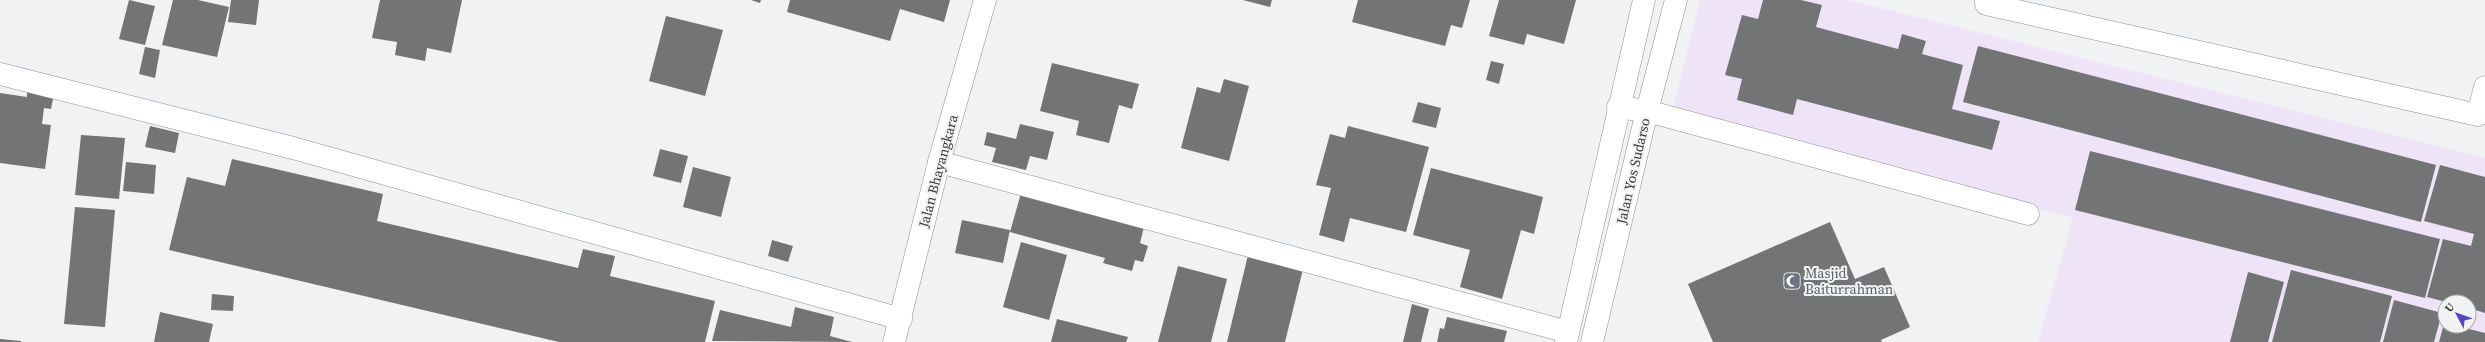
<svg xmlns="http://www.w3.org/2000/svg" width="2485" height="342" font-family="'Source Serif 4',serif">
<rect width="100%" height="100%" fill="#f1f2f3"/>
<path fill="#efe3f7" fill-rule="evenodd" d="M1700 0H1848L2485 158V342H2038L2073 218 1673 109ZM2445 302H2469V326H2445Z"/>
<g fill="#737475">
<polygon points="129,0 155,6 145,45 119,39"/>
<polygon points="173,0 198,0 229,7 217,57 162,45"/>
<polygon points="231,0 259,0 256,25 228,22"/>
<polygon points="380,0 462,0 451,53 427,48 425,61 395,55 397,42 372,38"/>
<polygon points="751,0 761,0 760,3"/>
<polygon points="790,0 950,0 944,22 900,9 890,41 787,12"/>
<polygon points="1243,0 1272,0 1270,7"/>
<polygon points="1358,0 1470,0 1462,28 1451,25 1445,46 1352,22"/>
<polygon points="1499,0 1576,0 1564,44 1527,34 1524,45 1489,36"/>
<polygon points="1763,0 1801,0 1822,5 1816,27 1898,49 1902,34 1926,41 1922,54 1963,65 1952,109 2000,121 1992,150 1797,99 1793,115 1737,100 1742,79 1725,75 1742,15 1758,19"/>
<polygon points="666,16 723,30 705,96 649,81"/>
<polygon points="1978,46 2436,165 2421,222 1963,102"/>
<polygon points="145,47 160,50 155,78 139,74"/>
<polygon points="1491,61 1504,64 1499,84 1486,80"/>
<polygon points="1052,63 1139,84 1132,109 1119,105 1109,143 1076,135 1079,121 1040,111"/>
<polygon points="1224,79 1249,86 1229,161 1181,148 1197,87 1220,93"/>
<polygon points="27,91 54,94 51,109 44,108 42,124 51,125 45,169 0,163 0,93 27,97"/>
<polygon points="1418,102 1441,108 1436,128 1412,122"/>
<polygon points="1020,124 1054,132 1047,160 1030,156 1026,170 992,162 996,148 984,145 987,132 1016,139"/>
<polygon points="150,126 179,133 175,153 145,147"/>
<polygon points="1348,126 1429,147 1406,232 1350,218 1344,242 1319,235 1331,188 1316,185 1330,134 1345,138"/>
<polygon points="81,135 125,138 119,199 75,195"/>
<polygon points="660,149 688,156 681,183 653,176"/>
<polygon points="2090,151 2440,239 2425,298 2075,210"/>
<polygon points="232,159 383,194 377,221 578,268 583,249 615,256 610,276 715,301 705,342 559,342 169,250 187,177 225,186"/>
<polygon points="126,162 156,165 154,194 123,191"/>
<polygon points="2440,165 2485,177 2485,313 2469,308 2469,302 2446,302 2427,297 2443,239 2471,246 2474,234 2424,221"/>
<polygon points="693,167 731,177 721,217 683,207"/>
<polygon points="1431,168 1543,197 1534,234 1521,230 1502,299 1460,287 1470,250 1413,235"/>
<polygon points="1021,193 1144,227 1140,243 1148,246 1143,262 1135,260 1132,271 1103,263 1105,258 1010,232"/>
<polygon points="75,207 115,210 105,327 64,324"/>
<polygon points="962,220 1010,230 1003,263 955,253"/>
<polygon points="1830,222 1855,279 1884,267 1910,327 1881,340 1882,342 1713,342 1688,284"/>
<polygon points="772,240 793,246 788,262 768,256"/>
<polygon points="1021,242 1067,255 1049,320 1003,307"/>
<polygon points="1249,251 1304,265 1285,342 1227,342"/>
<polygon points="1178,266 1227,279 1211,342 1158,342"/>
<polygon points="2291,270 2392,296 2380,342 2272,342"/>
<polygon points="2248,272 2284,282 2268,342 2230,342"/>
<polygon points="212,294 234,296 233,311 211,310"/>
<polygon points="2394,300 2442,313 2434,342 2383,342"/>
<polygon points="1412,304 1429,309 1421,342 1403,342"/>
<polygon points="795,307 834,317 830,336 852,342 712,341 720,310 791,327"/>
<polygon points="160,312 213,324 209,342 154,342"/>
<polygon points="1447,317 1507,331 1504,342 1437,342 1440,328 1444,329"/>
<polygon points="1057,319 1128,337 1126,342 1051,342"/>
<polygon points="2445,320 2445,326 2457,326 2485,333 2485,342 2439,342"/>
<polygon points="0,339 21,341 21,342 0,342"/>
</g>
<g fill="none" stroke-linecap="round" stroke-linejoin="round">
<defs>
<g id="minor">
<polyline points="1986,0 1986,4 2478,115 2485,87"/>
<polyline points="0,74 293,148 901,319"/>
<polyline points="1618,107 1647,111 2028,214"/>
<polyline points="939,162 1568,332"/>
</g>
<polyline id="major" points="894,342 939,162 985,0"/>
<g id="highway">
<polyline points="1566,342 1644,0"/>
<polyline points="1592,342 1647,111 1676,0"/>
</g>
</defs>
<use href="#minor" stroke="#8e8f91" stroke-width="23"/>
<use href="#major" stroke="#8e8f91" stroke-width="23"/>
<use href="#highway" stroke="#8e8f91" stroke-width="23"/>
<use href="#minor" stroke="#fff" stroke-width="22"/>
<use href="#major" stroke="#fff" stroke-width="22"/>
<use href="#highway" stroke="#fff" stroke-width="22"/>
</g>
<defs>
<symbol id="mosque-square" viewBox="-11 -11 22 22"><rect x="-9" y="-9" width="18" height="18" rx="4" fill="#6b7280" stroke="#f1f2f3"/><path d="M3.5-4.9A6 6 0 1 0 3.5 4.9A5 5 0 1 1 3.5-4.9Z" fill="#fff"/></symbol>
</defs>
<g fill-rule="evenodd">
<use href="#mosque-square" x="1782" y="271" width="20" height="20"/>
</g>
<g text-anchor="middle" dominant-baseline="central" stroke-width="4" stroke-linejoin="round" paint-order="stroke">
<g font-size="14" fill="#3c3c3d" stroke="#f1f2f3">
<text transform="translate(938 171) rotate(-75)">Jalan Bhayangkara</text>
<text transform="translate(1633 171) rotate(-77)">Jalan Yos Sudarso</text>
</g>
<g font-size="14" fill="#5b616d" stroke="#f1f2f3" text-anchor="start">
<text x="1805" y="273">Masjid<tspan x="1805" dy="16">Baiturrahman</tspan></text>
</g>
</g>
<g transform="translate(2457 314) rotate(311)"><circle r="19" fill="#f1f2f3" stroke="#a9a9aa"/>
<path d="M0-3L7 15L0 10L-7 15Z" fill="#5747bf"/>
<text y="-6" font-size="11" font-weight="bold" text-anchor="middle" fill="#3c3c3d">U</text>
</g>
</svg>
